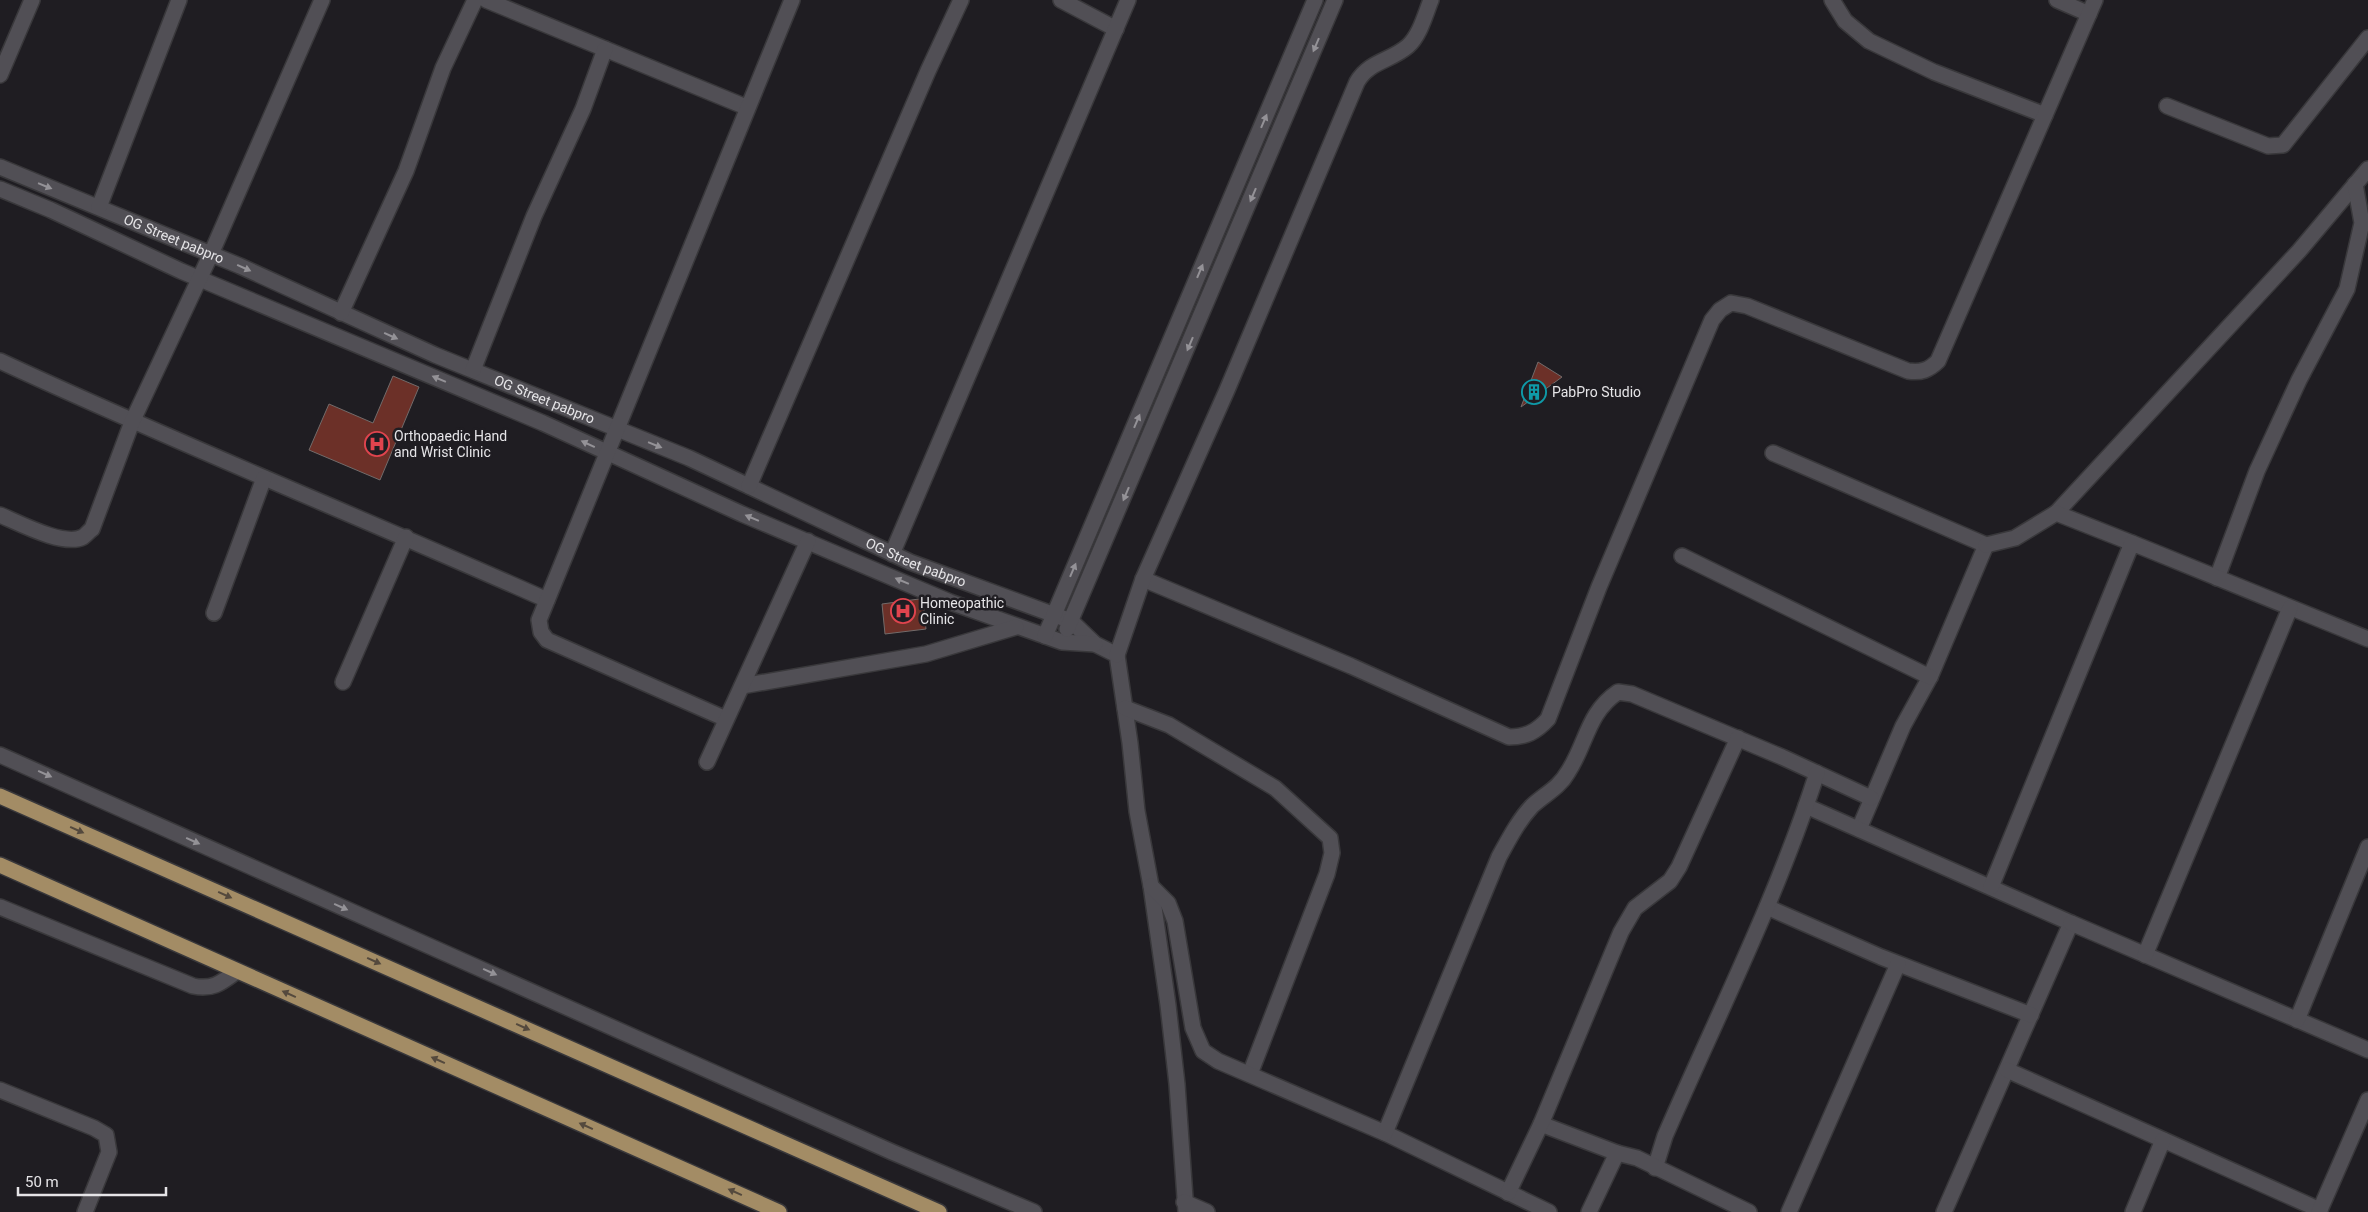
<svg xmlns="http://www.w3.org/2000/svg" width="2368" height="1212" font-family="Roboto,sans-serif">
<rect width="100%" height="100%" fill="#1f1d22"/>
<g fill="#6c3028" stroke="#726b6a">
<polygon points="1538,362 1562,377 1521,407"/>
<polygon points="393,376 419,387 380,480 309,450 329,404 373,423"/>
<polygon points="919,599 923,601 926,629 885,634 882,604"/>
</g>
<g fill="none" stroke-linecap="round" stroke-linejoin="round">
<defs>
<g id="minor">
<polyline points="486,0 746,107"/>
<polyline points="1061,0 1116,29"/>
<polyline points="1832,0 1845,21 1869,41 1934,72 2045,115"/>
<polyline points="2057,0 2089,14"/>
<polyline points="0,75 32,0"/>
<polyline points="2167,106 2268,146 2283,145 2368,38"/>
<path id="s1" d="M0 167 240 266 435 355 689 458 910 562 1071 621 1095 644 1117 655 1130 743 1137 811 1151 886 1168 1005 1177 1084 1186 1212"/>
<polyline points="0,189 51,210 181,271 543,423 742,514 950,602 1062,642 1095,644"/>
<polyline points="99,207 179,0"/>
<polyline points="341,313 406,171 443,68 475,0"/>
<path d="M0 361C181 445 365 519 547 600"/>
<polyline points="473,370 534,216 583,109 605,49"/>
<polyline points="1773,453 1986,545 1930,677 1903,726 1859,829"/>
<polyline points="749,486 928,71 961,0"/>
<polyline points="2056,513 2299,251 2368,169"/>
<path d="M0 515C19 523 64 547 83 537 86 535 89 531 92 529L132 422 211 254 322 0"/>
<polyline points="1986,545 2015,538 2056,513 2132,543"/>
<polyline points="892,554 1128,0"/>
<polyline points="1682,556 1930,677"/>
<polyline points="2217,578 2257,471 2299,380 2347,289 2362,223 2355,184"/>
<path d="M1143 579 1351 666 1509 737C1526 737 1536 732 1548 719L1599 587 1712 320 1720 310 1731 303 1747 306 1908 371C1921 373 1929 370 1938 361L2095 0"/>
<polyline points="214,613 264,478"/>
<polyline points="1067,629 1335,0"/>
<polyline points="1045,636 1315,0"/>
<path d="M1117 655 1143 579 1227 390 1357 82C1369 61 1391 61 1408 46 1420 35 1425 15 1431 0"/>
<polyline points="343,682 406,537"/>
<polyline points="742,686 926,654 1016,627"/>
<polyline points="1125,708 1169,725 1275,788 1330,838 1332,853 1327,874 1250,1074"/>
<polyline points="726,719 547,640 541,632 539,620 792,0"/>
<polyline points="0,755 892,1152 1034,1212"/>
<polyline points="707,762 808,541"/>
<polyline points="1806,806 2071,923 1944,1212"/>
<polyline points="1151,886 1168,903 1175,921 1193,1028 1203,1051 1218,1061 1385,1133 1549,1212"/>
<polyline points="1991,887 2132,543 2368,639"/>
<path d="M0 907 193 986C213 990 221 983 237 971"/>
<polyline points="1767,907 1881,957 2031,1015"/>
<polyline points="2071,923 2368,1050"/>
<polyline points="2145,955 2290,608"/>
<polyline points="2297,1020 2368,847"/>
<polyline points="2007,1070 2320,1210"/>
<polyline points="0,1090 94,1128 106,1135 109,1152 85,1212"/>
<polyline points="1541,1124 1617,1153"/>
<path d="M1385 1133 1499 857C1509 839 1518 821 1532 806 1545 794 1559 788 1568 772 1587 743 1587 713 1618 692L1632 694 1782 757 1871 798"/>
<path d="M1655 1168 1665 1136C1717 1016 1777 898 1817 773"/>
<polyline points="1508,1193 1541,1124 1621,932 1635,908 1670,881 1679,867 1738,738"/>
<polyline points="1184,1202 1207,1212"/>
<polyline points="1589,1212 1617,1153 1637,1158 1749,1212"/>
<polyline points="1789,1212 1898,964"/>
<polyline points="2133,1212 2163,1140"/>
<polyline points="2319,1212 2368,1100"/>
</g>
<g id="major">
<polyline points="0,796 939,1212"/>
<polyline points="0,865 779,1212"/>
</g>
</defs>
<use href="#minor" stroke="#39383b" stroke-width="18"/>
<use href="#major" stroke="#39383b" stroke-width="18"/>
<use href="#minor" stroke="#514f55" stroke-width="15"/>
<use href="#major" stroke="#a38c65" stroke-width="15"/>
</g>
<defs><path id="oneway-solid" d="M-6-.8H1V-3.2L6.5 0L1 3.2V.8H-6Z" transform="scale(1.25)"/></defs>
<g fill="#949297">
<use href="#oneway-solid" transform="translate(1316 45) rotate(113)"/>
<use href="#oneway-solid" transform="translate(1264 121) rotate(-67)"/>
<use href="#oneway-solid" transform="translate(45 186) rotate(22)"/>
<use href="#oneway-solid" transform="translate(1253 195) rotate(113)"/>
<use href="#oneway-solid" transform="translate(244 268) rotate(24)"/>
<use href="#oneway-solid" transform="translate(1200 271) rotate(-67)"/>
<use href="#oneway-solid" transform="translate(391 336) rotate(24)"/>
<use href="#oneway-solid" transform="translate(1190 344) rotate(113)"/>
<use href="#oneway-solid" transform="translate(439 379) rotate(-157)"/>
<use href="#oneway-solid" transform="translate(1137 421) rotate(-67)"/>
<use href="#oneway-solid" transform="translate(588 444) rotate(-155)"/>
<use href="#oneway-solid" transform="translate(655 445) rotate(22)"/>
<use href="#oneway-solid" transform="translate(1126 494) rotate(113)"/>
<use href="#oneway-solid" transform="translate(752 518) rotate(-157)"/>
<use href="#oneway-solid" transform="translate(1073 570) rotate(-67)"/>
<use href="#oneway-solid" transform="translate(902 581) rotate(-157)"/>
<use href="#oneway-solid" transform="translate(45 774) rotate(24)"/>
<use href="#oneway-solid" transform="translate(193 841) rotate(24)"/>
<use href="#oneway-solid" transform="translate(341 907) rotate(24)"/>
<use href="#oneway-solid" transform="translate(490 972) rotate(24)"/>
</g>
<g fill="#54493d">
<use href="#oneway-solid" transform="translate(77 830) rotate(24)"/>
<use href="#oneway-solid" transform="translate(225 895) rotate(24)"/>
<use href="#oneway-solid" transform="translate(374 961) rotate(24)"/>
<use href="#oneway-solid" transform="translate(289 994) rotate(-156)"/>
<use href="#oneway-solid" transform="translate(523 1027) rotate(24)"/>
<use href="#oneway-solid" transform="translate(438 1060) rotate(-156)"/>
<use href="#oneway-solid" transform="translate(586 1126) rotate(-156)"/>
<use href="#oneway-solid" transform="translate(735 1192) rotate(-156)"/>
</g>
<defs>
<symbol id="building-ring" viewBox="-11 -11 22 22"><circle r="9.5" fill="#1f1d22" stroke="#0f9aa8" stroke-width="1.5"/><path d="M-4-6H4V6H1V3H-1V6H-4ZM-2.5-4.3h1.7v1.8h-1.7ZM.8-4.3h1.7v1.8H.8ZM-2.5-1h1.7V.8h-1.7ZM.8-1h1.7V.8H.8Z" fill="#0f9aa8"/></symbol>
<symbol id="hospital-ring" viewBox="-11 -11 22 22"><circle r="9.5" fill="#1f1d22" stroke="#e0444e" stroke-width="1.5"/><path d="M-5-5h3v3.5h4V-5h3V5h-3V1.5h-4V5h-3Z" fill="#e0444e"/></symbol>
</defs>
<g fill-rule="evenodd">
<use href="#building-ring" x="1520" y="378" width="28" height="28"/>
<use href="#hospital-ring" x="363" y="430" width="28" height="28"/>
<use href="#hospital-ring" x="889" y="597" width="28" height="28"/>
</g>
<g text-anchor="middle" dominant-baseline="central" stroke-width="5" stroke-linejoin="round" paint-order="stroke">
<g font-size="14" fill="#e5e4e7" stroke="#1f1d22">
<text stroke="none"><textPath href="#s1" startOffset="188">OG Street pabpro</textPath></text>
<text stroke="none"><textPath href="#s1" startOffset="592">OG Street pabpro</textPath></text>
<text stroke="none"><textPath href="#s1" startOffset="998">OG Street pabpro</textPath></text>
</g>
<g font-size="14" fill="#e5e4e7" stroke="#1f1d22" text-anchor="start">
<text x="1552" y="392">PabPro Studio</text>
<text x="394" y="436">Orthopaedic Hand<tspan x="394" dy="16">and Wrist Clinic</tspan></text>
<text x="920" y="603">Homeopathic<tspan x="920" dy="16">Clinic</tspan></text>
</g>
</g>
<path d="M18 1187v8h148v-8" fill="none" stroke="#e5e4e7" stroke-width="2.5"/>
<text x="25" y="1187" font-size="15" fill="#e5e4e7" stroke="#1f1d22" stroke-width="4" paint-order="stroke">50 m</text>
</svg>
